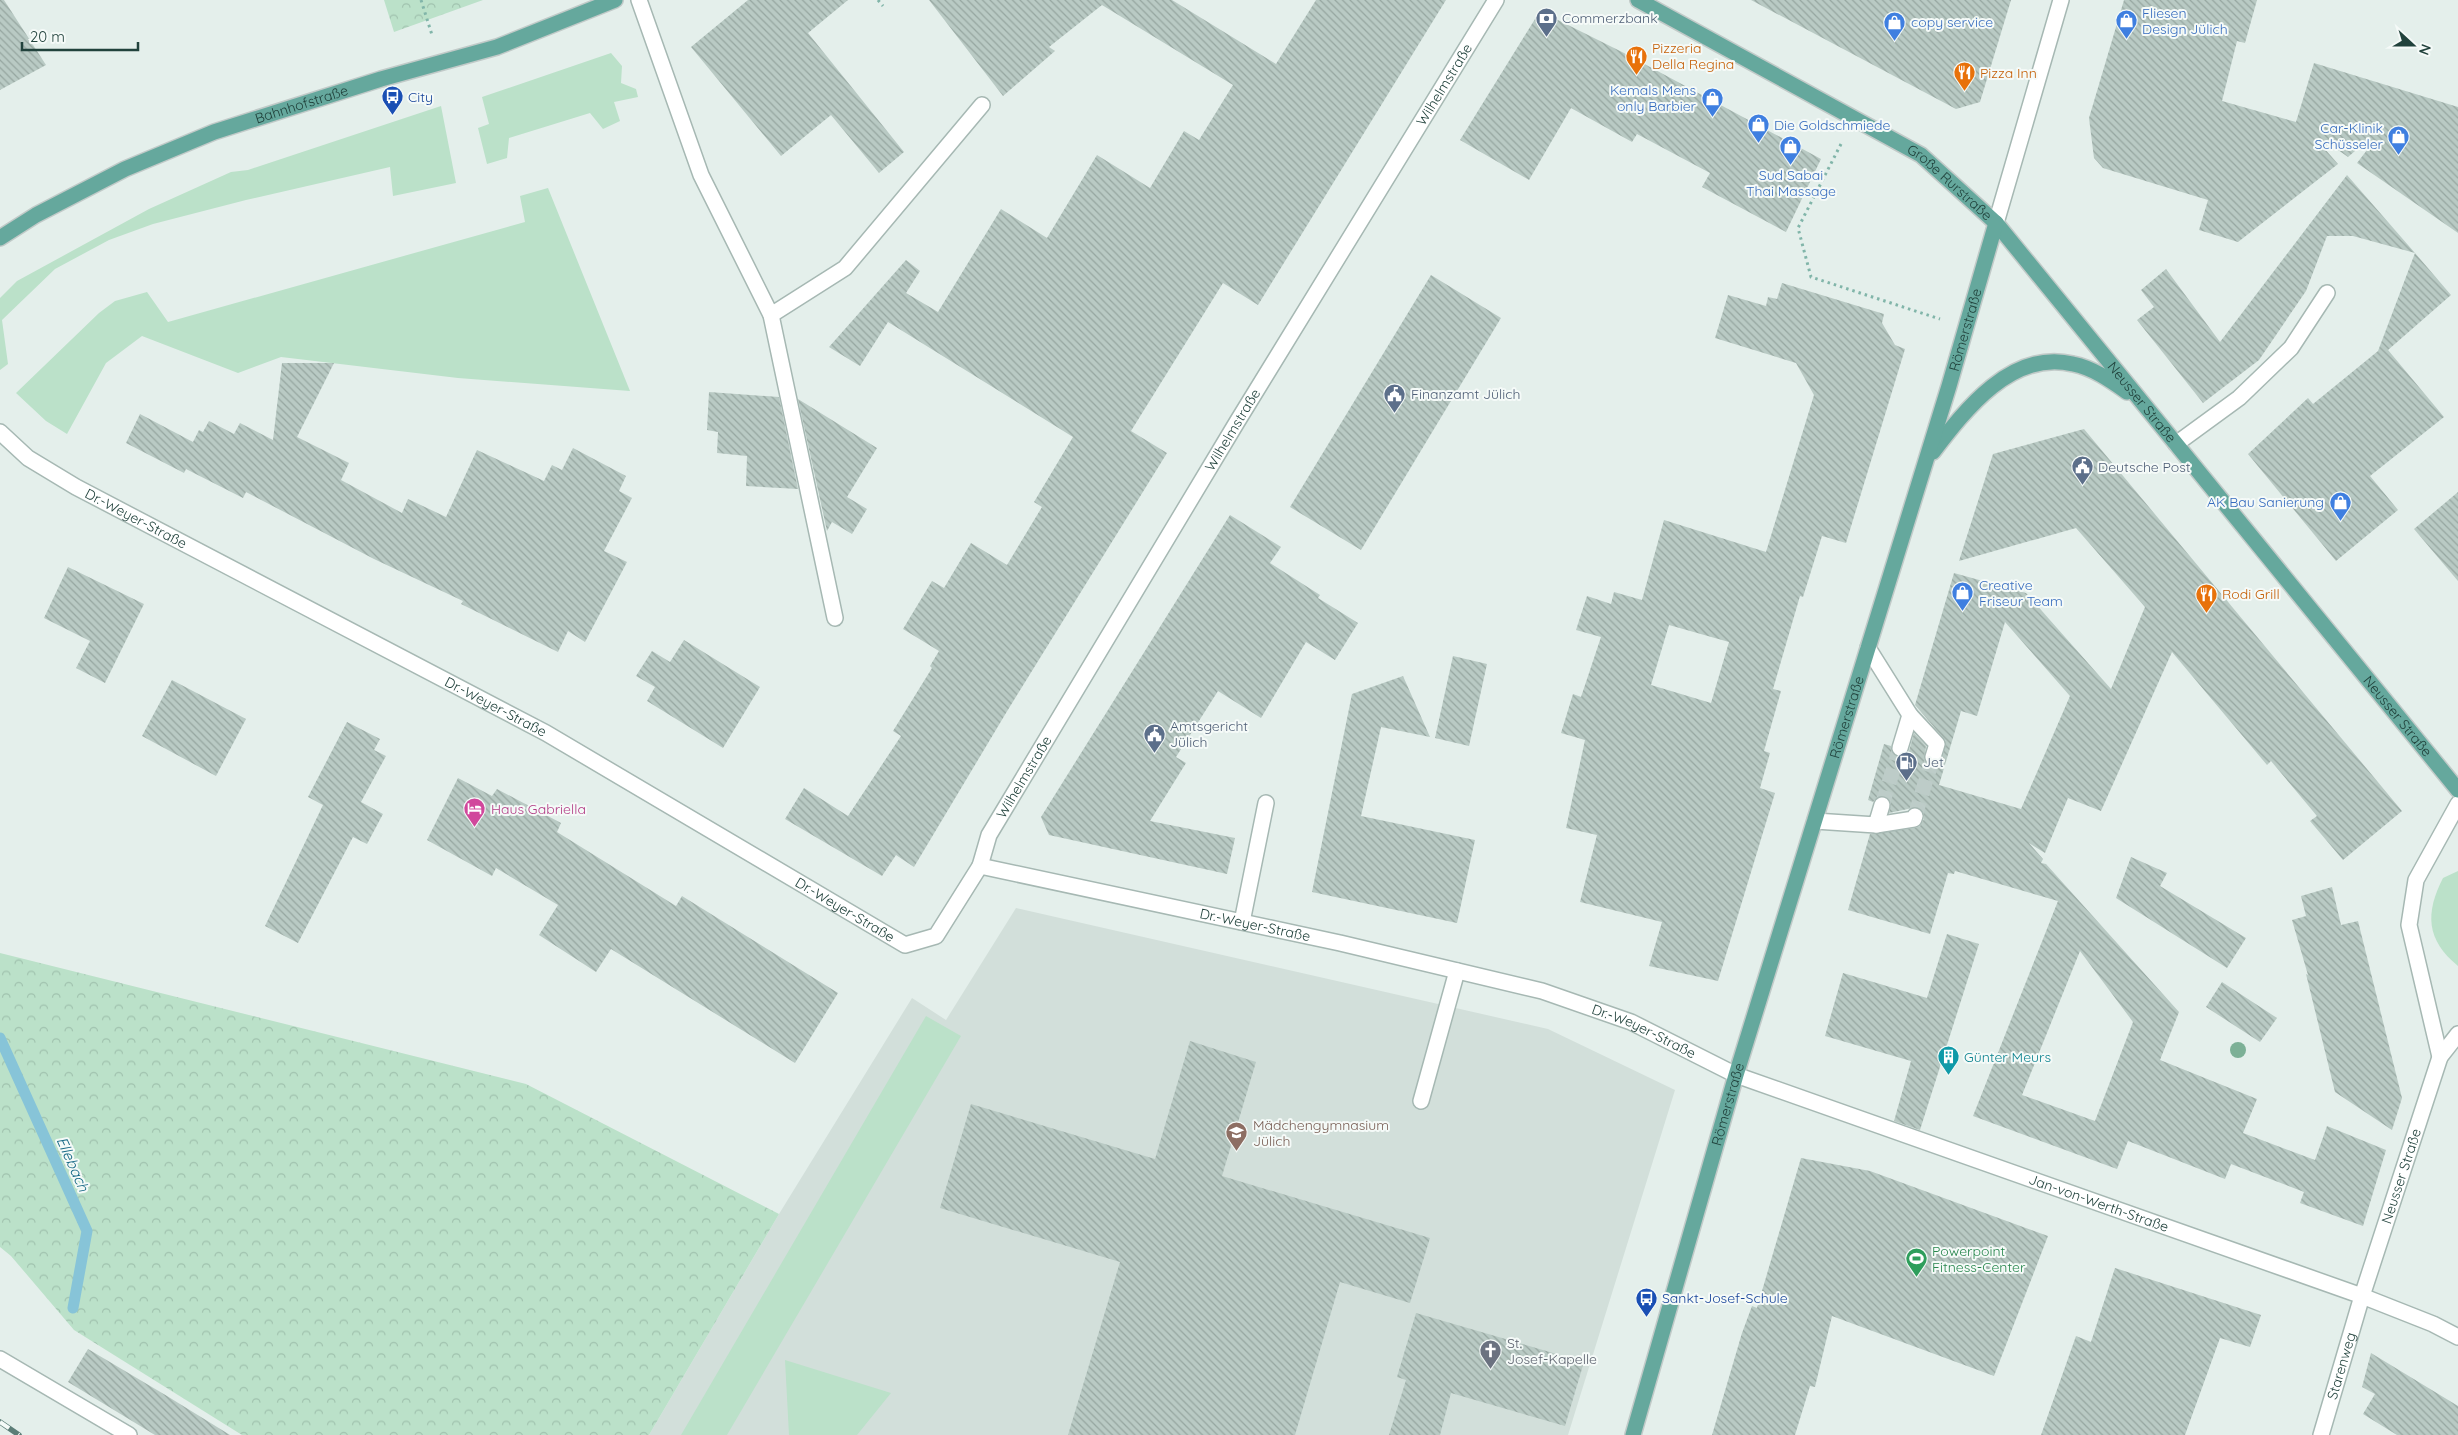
<svg xmlns="http://www.w3.org/2000/svg" width="2458" height="1435" font-family="Quicksand,sans-serif">
<defs>
<pattern id="forest-crowns" width="20" height="18" patternUnits="userSpaceOnUse" patternTransform="scale(1.25)"><rect width="20" height="18" fill="#bbe1c9"/><path d="M2 6a3 3 0 1 1 6 0M12 15a3 3 0 1 1 6 0" fill="none" stroke="#a0c2ae"/></pattern>
<pattern id="building-back-hatch" width="6" height="6" patternUnits="userSpaceOnUse" patternTransform="scale(1.25)"><rect width="6" height="6" fill="#b9cac4"/><path d="M-1 5l2 2M0 0l6 6M5-1l2 2" fill="none" stroke="#96a6a0"/></pattern>
</defs>
<rect width="100%" height="100%" fill="#e4efeb"/>
<polygon fill="#d2dfda" points="1016,908 1548,1029 1675,1090 1568,1435 649,1435 779,1214 912,998 946,1020"/>
<g fill="#bbe1c9">
<polygon points="611,53 622,66 621,83 636,89 638,97 614,102 620,121 603,129 590,113 509,138 507,158 487,164 478,128 489,124 482,97"/>
<polygon points="441,106 456,183 393,196 390,167 246,200 153,224 109,240 55,269 2,320 8,364 0,370 0,298 17,281 149,209 231,172 248,170"/>
<polygon points="548,188 630,391 458,378 281,357 238,373 142,336 106,363 67,434 46,421 16,393 99,313 115,301 147,292 168,322 525,222 520,196"/>
<path d="M2458 871V966C2426 940 2425 913 2443 878Z"/>
<polygon points="926,1016 961,1036 727,1435 681,1435"/>
<polygon points="785,1360 891,1393 857,1435 789,1435"/>
</g>
<g fill="url(#forest-crowns)">
<polygon points="384,0 483,0 394,32"/>
<polygon points="0,953 526,1084 779,1214 649,1435 242,1435 74,1330 11,1256 0,1247"/>
</g>
<g fill="none" stroke-linecap="round" stroke-linejoin="round">
<polyline stroke="#87c4d8" stroke-width="11" points="0,1038 87,1231 73,1308"/>
</g>
<g fill="url(#building-back-hatch)" fill-rule="evenodd">
<polygon points="0,0 4,0 46,65 0,90"/>
<polygon points="748,0 848,0 808,33 904,152 879,173 831,115 781,156 691,47"/>
<polygon points="929,0 1172,0 1276,64 1316,0 1446,0 1258,305 1223,283 1131,431 1167,453 1006,713 914,867 896,855 882,876 785,819 804,788 848,816 901,736 893,731 932,668 930,666 939,651 903,629 932,581 944,588 971,543 1007,565 1042,507 1034,502 1073,437 888,322 860,366 829,347 906,260 920,271 906,293 938,312 1001,209 1047,238 1097,155 1150,188 1184,131 1199,140 1233,85 1102,5 1049,47 1055,51 1003,96"/>
<polygon points="1751,0 2011,0 1980,102 1956,109"/>
<polygon points="2124,0 2257,0 2245,43 2237,41 2222,101 2296,122 2314,63 2458,107 2458,233 2357,163 2367,150 2362,145 2348,157 2328,143 2324,148 2338,164 2238,242 2199,230 2208,200 2103,168 2094,158 2089,118"/>
<polygon points="1540,11 1624,53 1821,159 1786,232 1702,187 1710,173 1637,134 1632,142 1571,108 1529,180 1460,140"/>
<polygon points="2347,175 2415,253 2353,236 2327,236 2306,291 2259,360 2203,403 2137,320 2154,307 2141,290 2166,269 2220,342"/>
<polygon points="2415,253 2451,295 2388,350 2444,417 2370,476 2398,510 2336,561 2248,454 2308,398 2313,404 2378,351"/>
<polygon points="1431,275 1501,318 1361,550 1290,507"/>
<path d="M1782 283 1884 314 1882 323 1895 345 1905 349 1846 543 1822 536 1803 597 1800 596 1773 689 1781 691 1764 751 1770 753 1760 788 1775 793 1718 981 1649 966 1662 922 1580 902 1597 835 1566 828 1585 740 1561 733 1573 694 1581 697 1601 637 1576 630 1587 596 1611 604 1614 592 1642 600 1664 520 1766 552 1814 395 1796 363 1715 338 1728 295 1766 306 1768 297 1777 299ZM1669 625 1729 642 1711 703 1651 685Z"/>
<polygon points="282,363 334,363 297,437 349,463 341,480 402,513 408,499 446,517 477,450 544,481 552,465 562,470 573,448 626,476 619,491 632,498 604,551 627,562 585,642 568,631 558,652 461,604 463,601 374,559 246,492 243,498 186,469 184,473 126,443 140,414 193,442 199,430 203,432 209,421 234,434 240,423 273,440"/>
<polygon points="709,392 779,397 798,489 746,486 747,456 717,453 718,432 707,430"/>
<polygon points="798,399 877,448 847,497 867,509 852,534 832,522 827,531"/>
<path d="M2084 429 2402 811 2343 860 2310 821 2317 816 2271 761 2267 765 2172 652 2101 811 2068 798 2045 853 2029 843 2043 859 2041 863 2046 864 2179 1012 2160 1060 2257 1099 2243 1133 2315 1160 2327 1126 2386 1150 2363 1226 2300 1203 2304 1192 2231 1164 2225 1179 2128 1141 2117 1169 1973 1116 2058 901 1955 871 1954 874 1948 873 1930 934 1848 910 1870 834 1915 828 1920 826 1924 819 1922 810 1917 807 1889 813 1891 803 1885 796H1879L1873 802 1868 800 1884 744 1891 746 1894 755 1903 757 1909 751 1914 733 1926 746 1924 759 1927 764 1936 766 1942 760 1946 741 1915 705 1954 573 2026 593 2111 689 2145 607 2076 528 1959 561 1993 454ZM2005 622 2070 696 2021 809 1939 785 1961 711 1977 716ZM2080 951 2133 1022 2095 1121 2022 1095Z"/>
<polygon points="2458,492 2458,581 2414,529"/>
<polygon points="1230,515 1281,547 1270,563 1320,595 1318,598 1358,623 1335,660 1306,642 1261,718 1218,691 1176,757 1186,763 1150,821 1235,838 1227,874 1049,835 1041,817"/>
<polygon points="68,567 144,604 105,683 76,668 90,641 44,618"/>
<polygon points="684,640 760,687 723,748 647,701 655,687 636,676 652,651 670,662"/>
<polygon points="1453,656 1487,664 1469,746 1435,738"/>
<polygon points="1403,676 1430,737 1381,727 1361,816 1475,840 1457,923 1312,892 1352,694"/>
<polygon points="172,680 246,719 216,776 142,736"/>
<polygon points="347,722 380,739 374,750 386,756 361,802 383,814 367,844 353,837 298,943 265,926 323,805 308,797"/>
<polygon points="458,778 492,796 497,789 561,823 557,832 676,906 682,896 838,993 795,1063 611,949 596,972 539,935 558,905 496,868 492,876 427,840"/>
<polygon points="2131,857 2167,873 2160,886 2246,938 2227,968 2116,898"/>
<polygon points="2332,887 2341,925 2358,921 2402,1098 2392,1130 2335,1092 2306,974 2308,975 2292,920 2306,916 2301,896"/>
<polygon points="1947,934 1979,944 1920,1130 1894,1121 1911,1061 1825,1036 1843,973 1927,998"/>
<polygon points="2222,982 2277,1018 2260,1042 2206,1007"/>
<polygon points="1190,1041 1256,1062 1222,1176 1430,1238 1410,1303 1340,1282 1295,1435 1068,1435 1120,1262 940,1208 971,1104 1155,1159"/>
<polygon points="1801,1158 1870,1171 2048,1236 1994,1376 1832,1316 1815,1387 1810,1386 1795,1435 1712,1435 1742,1333 1752,1306 1757,1308"/>
<polygon points="2115,1268 2261,1315 2250,1347 2220,1338 2185,1435 2041,1435 2076,1336 2091,1342"/>
<polygon points="1416,1313 1584,1362 1565,1426 1451,1393 1440,1435 1389,1435 1406,1380 1397,1377"/>
<polygon points="88,1349 167,1396 230,1435 155,1435 68,1382"/>
<polygon points="2371,1353 2458,1406 2458,1435 2397,1435 2363,1414 2375,1394 2362,1387"/>
</g>
<g fill="none" stroke-linecap="round" stroke-linejoin="round">
<g stroke="#bdccc8" stroke-width="15" stroke-dasharray="15 8" stroke-linecap="butt">
<polyline points="1882,805 1900,748"/>
<polyline points="1915,816 1933,757"/>
</g>
<defs>
<g id="minor">
<polyline points="639,0 701,175 771,315 835,618"/>
<polyline points="1996,223 2061,0"/>
<polyline points="771,315 845,268 982,105"/>
<path id="s1" d="M0 432 28 458 76 487 546 733 905 945 936 936 980 866 1340 943 1542 991 1631 1022 1736 1075 2362 1296 2433 1324 2458 1337"/>
<polyline points="2176,444 2239,398 2291,348 2327,293"/>
<polyline points="1868,648 1910,715 1900,748"/>
<polyline points="1910,715 1937,744 1933,757"/>
<polyline points="1815,821 1876,825 1882,805"/>
<polyline points="1876,825 1914,819 1915,816"/>
<path id="s2" d="M980 866 989 835 1237 422 1496 0"/>
<polyline points="1242,922 1266,803"/>
<polyline points="2440,1057 2409,925 2416,880 2458,804"/>
<polyline points="1421,1101 1457,971"/>
<polyline points="0,1359 129,1435"/>
<path id="s3" d="M2321 1435 2362 1296 2440 1057 2458 1034"/>
</g>
<g id="major">
<path id="s4" d="M1638 0 1921 155 1996 223 2458 790"/>
<path id="s5" d="M0 238 36 215 125 169 214 132 381 79 497 47 615 0"/>
<path d="M1933 452C1965 410 2012 349 2073 364 2093 368 2110 380 2127 392"/>
<path id="s6" d="M1633 1435 1736 1075 1949 386 1996 223"/>
</g>
</defs>
<use href="#minor" stroke="#a6b8b3" stroke-width="18"/>
<use href="#major" stroke="#c1cac8" stroke-width="18"/>
<g stroke="#81b5a9" stroke-width="3" stroke-dasharray="2.5 4" stroke-linecap="butt">
<polyline points="421,0 432,35"/>
<polyline points="878,0 883,6"/>
<polyline points="1841,144 1798,228 1811,277 1940,319"/>
</g>
<use href="#minor" stroke="#fff" stroke-width="15"/>
<use href="#major" stroke="#65a89d" stroke-width="15"/>
<defs>
<polyline id="rail" points="0,1422 19,1435"/>
</defs>
<use href="#rail" stroke="#5c7d77" stroke-width="5.5"/>
<use href="#rail" stroke="#f5faf8" stroke-width="4" stroke-dasharray="11" stroke-linecap="butt"/>
</g>
<circle fill="#7cb096" cx="2238" cy="1050" r="8"/>
<defs>
<symbol id="bank-pin" viewBox="-11 -11 22 30"><path d="M0 17L-7.5 6A9.5 9.5 0 1 1 7.5 6Z" fill="#5c6f8a" stroke="#f5faf8"/><path d="M-6-4H6V4H-6ZM0-2.3a2.3 2.3 0 1 0 0 4.6a2.3 2.3 0 1 0 0-4.6Z" fill="#fff"/></symbol>
<symbol id="shop-pin" viewBox="-11 -11 22 30"><path d="M0 17L-7.5 6A9.5 9.5 0 1 1 7.5 6Z" fill="#3f7fe0" stroke="#f5faf8"/><path d="M-5-2.5h2.3a2.7 3.5 0 0 1 5.4 0H5L5.5 6h-11ZM-1.5-2.5h3a1.5 2.3 0 0 0-3 0Z" fill="#fff"/></symbol>
<symbol id="restaurant-pin" viewBox="-11 -11 22 30"><path d="M0 17L-7.5 6A9.5 9.5 0 1 1 7.5 6Z" fill="#e8710a" stroke="#f5faf8"/><path d="M-5-6h1v4h1v-4h1v4h1v-4h1v5L-1.5 .5V6h-2V.5L-5-1ZM5-6V6H3V1.5H1.5Q1.5-4 5-6Z" fill="#fff"/></symbol>
<symbol id="bus-pin" viewBox="-11 -11 22 30"><path d="M0 17L-7.5 6A9.5 9.5 0 1 1 7.5 6Z" fill="#1a4fb4" stroke="#f5faf8"/><path d="M-5-6H5V4H4V6H2V4H-2V6H-4V4H-5ZM-3.5-4V0h7V-4ZM-3.5 1.2v1.5H-2V1.2ZM2 1.2v1.5H3.5V1.2Z" fill="#fff"/></symbol>
<symbol id="civic-pin" viewBox="-11 -11 22 30"><path d="M0 17L-7.5 6A9.5 9.5 0 1 1 7.5 6Z" fill="#5c6f8a" stroke="#f5faf8"/><path d="M-.6-6.5H3V-4.5H.6V-3L4-1V1h2V6H-6V1h2V-1L-.6-3ZM-1.2 2.5V6h2.4V2.5Z" fill="#fff"/></symbol>
<symbol id="fuel-pin" viewBox="-11 -11 22 30"><path d="M0 17L-7.5 6A9.5 9.5 0 1 1 7.5 6Z" fill="#5c6f8a" stroke="#f5faf8"/><path d="M-5.5-6h7V0h2V4h1.3V-2.5L3-4.5l.8-.8L6-3V5H2.5V1h-1V6h-7ZM-4.2-4.7v3.2H.2V-4.7Z" fill="#fff"/></symbol>
<symbol id="hotel-pin" viewBox="-11 -11 22 30"><path d="M0 17L-7.5 6A9.5 9.5 0 1 1 7.5 6Z" fill="#d1479c" stroke="#f5faf8"/><path d="M-6-4.5h1.5V1H6V5H4.5V3h-9V5H-6ZM-4 0a1.8 1.8 0 1 1 3.6 0ZM.5 0V-2.5h3Q6-2.5 6 0Z" fill="#fff"/></symbol>
<symbol id="building-pin" viewBox="-11 -11 22 30"><path d="M0 17L-7.5 6A9.5 9.5 0 1 1 7.5 6Z" fill="#0f9aa8" stroke="#f5faf8"/><path d="M-4-6H4V6H1V3H-1V6H-4ZM-2.5-4.3h1.7v1.8h-1.7ZM.8-4.3h1.7v1.8H.8ZM-2.5-1h1.7V.8h-1.7ZM.8-1h1.7V.8H.8Z" fill="#fff"/></symbol>
<symbol id="school-pin" viewBox="-11 -11 22 30"><path d="M0 17L-7.5 6A9.5 9.5 0 1 1 7.5 6Z" fill="#8d6e63" stroke="#f5faf8"/><path d="M0-5L7-2L0 1L-7-2ZM-4 1L0 2.5L4 1V4Q0 6-4 4Z" fill="#fff"/></symbol>
<symbol id="stadium-pin" viewBox="-11 -11 22 30"><path d="M0 17L-7.5 6A9.5 9.5 0 1 1 7.5 6Z" fill="#2e9e5b" stroke="#f5faf8"/><path d="M0-5a6.5 5 0 1 0 0 10a6.5 5 0 1 0 0-10ZM-3.5-1.8h7v3.6h-7Z" fill="#fff"/></symbol>
<symbol id="church-pin" viewBox="-11 -11 22 30"><path d="M0 17L-7.5 6A9.5 9.5 0 1 1 7.5 6Z" fill="#6b7280" stroke="#f5faf8"/><path d="M-1.2-6h2.4v3.5h3.3v2.4h-3.3V6h-2.4V-.1h-3.3v-2.4h3.3Z" fill="#fff"/></symbol>
</defs>
<g fill-rule="evenodd">
<use href="#bank-pin" x="1534" y="6" width="25" height="34"/>
<use href="#shop-pin" x="2114" y="8" width="25" height="34"/>
<use href="#shop-pin" x="1882" y="10" width="25" height="34"/>
<use href="#restaurant-pin" x="1624" y="44" width="25" height="34"/>
<use href="#restaurant-pin" x="1952" y="60" width="25" height="34"/>
<use href="#bus-pin" x="380" y="84" width="25" height="34"/>
<use href="#shop-pin" x="1700" y="86" width="25" height="34"/>
<use href="#shop-pin" x="1746" y="112" width="25" height="34"/>
<use href="#shop-pin" x="2386" y="124" width="25" height="34"/>
<use href="#shop-pin" x="1778" y="134" width="25" height="34"/>
<use href="#civic-pin" x="1382" y="382" width="25" height="34"/>
<use href="#civic-pin" x="2070" y="454" width="25" height="34"/>
<use href="#shop-pin" x="2328" y="490" width="25" height="34"/>
<use href="#shop-pin" x="1950" y="580" width="25" height="34"/>
<use href="#restaurant-pin" x="2194" y="582" width="25" height="34"/>
<use href="#civic-pin" x="1142" y="722" width="25" height="34"/>
<use href="#fuel-pin" x="1894" y="750" width="25" height="34"/>
<use href="#hotel-pin" x="462" y="796" width="25" height="34"/>
<use href="#building-pin" x="1936" y="1044" width="25" height="34"/>
<use href="#school-pin" x="1224" y="1120" width="25" height="34"/>
<use href="#stadium-pin" x="1904" y="1246" width="25" height="34"/>
<use href="#bus-pin" x="1634" y="1286" width="25" height="34"/>
<use href="#church-pin" x="1478" y="1338" width="25" height="34"/>
</g>
<g text-anchor="middle" dominant-baseline="central" stroke-width="4" stroke-linejoin="round" paint-order="stroke">
<g font-size="14" fill="#366cbe" stroke="#f5faf8" text-anchor="start">
<text x="2142" y="13">Fliesen<tspan x="2142" dy="16">Design Jülich</tspan></text>
<text x="1911" y="22">copy service</text>
<text x="1696" y="90" text-anchor="end">Kemals Mens<tspan x="1696" dy="16">only Barbier</tspan></text>
<text x="1774" y="125">Die Goldschmiede</text>
<text x="2383" y="128" text-anchor="end">Car-Klinik<tspan x="2383" dy="16">Schüsseler</tspan></text>
<text x="1791" y="175" text-anchor="middle">Sud Sabai<tspan x="1791" dy="16">Thai Massage</tspan></text>
<text x="2324" y="502" text-anchor="end">AK Bau Sanierung</text>
<text x="1979" y="585">Creative<tspan x="1979" dy="16">Friseur Team</tspan></text>
</g>
<g font-size="14" fill="#4e5e75" stroke="#f5faf8" text-anchor="start">
<text x="1562" y="18">Commerzbank</text>
<text x="1411" y="394">Finanzamt Jülich</text>
<text x="2098" y="467">Deutsche Post</text>
<text x="1170" y="726">Amtsgericht<tspan x="1170" dy="16">Jülich</tspan></text>
<text x="1923" y="762">Jet</text>
</g>
<g font-size="14" fill="#c56008" stroke="#f5faf8" text-anchor="start">
<text x="1652" y="48">Pizzeria<tspan x="1652" dy="16">Della Regina</tspan></text>
<text x="1980" y="73">Pizza Inn</text>
<text x="2222" y="594">Rodi Grill</text>
</g>
<g font-size="14" fill="#21423c" stroke="#f5faf8">
<text stroke="none"><textPath href="#s2" startOffset="910">Wilhelmstraße</textPath></text>
<text stroke="none"><textPath href="#s5" startOffset="331">Bahnhofstraße</textPath></text>
<text stroke="none"><textPath href="#s4" startOffset="362">Große Rurstraße</textPath></text>
<text stroke="none"><textPath href="#s6" startOffset="1154">Römerstraße</textPath></text>
<text stroke="none"><textPath href="#s4" startOffset="655">Neusser Straße</textPath></text>
<text stroke="none"><textPath href="#s2" startOffset="505">Wilhelmstraße</textPath></text>
<text stroke="none"><textPath href="#s1" startOffset="162">Dr.-Weyer-Straße</textPath></text>
<text stroke="none"><textPath href="#s1" startOffset="568">Dr.-Weyer-Straße</textPath></text>
<text stroke="none"><textPath href="#s4" startOffset="1060">Neusser Straße</textPath></text>
<text stroke="none"><textPath href="#s6" startOffset="749">Römerstraße</textPath></text>
<text stroke="none"><textPath href="#s2" startOffset="100">Wilhelmstraße</textPath></text>
<text stroke="none"><textPath href="#s1" startOffset="972">Dr.-Weyer-Straße</textPath></text>
<text stroke="none"><textPath href="#s1" startOffset="1438">Dr.-Weyer-Straße</textPath></text>
<text stroke="none"><textPath href="#s1" startOffset="1842">Dr.-Weyer-Straße</textPath></text>
<text stroke="none"><textPath href="#s6" startOffset="344">Römerstraße</textPath></text>
<text stroke="none"><textPath href="#s3" startOffset="271">Neusser Straße</textPath></text>
<text stroke="none"><textPath href="#s1" startOffset="2329">Jan-von-Werth-Straße</textPath></text>
<text stroke="none"><textPath href="#s3" startOffset="72">Starenweg</textPath></text>
</g>
<g font-size="14" fill="#164399" stroke="#f5faf8" text-anchor="start">
<text x="408" y="97">City</text>
<text x="1662" y="1298">Sankt-Josef-Schule</text>
</g>
<g font-size="14" fill="#b23c85" stroke="#f5faf8" text-anchor="start">
<text x="491" y="809">Haus Gabriella</text>
</g>
<g font-size="14" fill="#0d838f" stroke="#f5faf8" text-anchor="start">
<text x="1964" y="1057">Günter Meurs</text>
</g>
<g font-size="14" fill="#785e54" stroke="#f5faf8" text-anchor="start">
<text x="1253" y="1125">Mädchengymnasium<tspan x="1253" dy="16">Jülich</tspan></text>
</g>
<g font-size="14" fill="#27864d" stroke="#f5faf8" text-anchor="start">
<text x="1932" y="1251">Powerpoint<tspan x="1932" dy="16">Fitness-Center</tspan></text>
</g>
<g font-size="14" fill="#5b616d" stroke="#f5faf8" text-anchor="start">
<text x="1507" y="1343">St.<tspan x="1507" dy="16">Josef-Kapelle</tspan></text>
</g>
<g font-size="15" font-style="italic" fill="#156884" stroke="#f5faf8">
<text transform="translate(73 1164) rotate(66)">Ellebach</text>
</g>
</g>
<g transform="translate(2413 45) rotate(111)" stroke="#f5faf8" stroke-width="4" paint-order="stroke">
<path d="M0-4L9 19L0 12L-9 19Z" fill="#21423c"/>
<text y="-8" font-size="14" font-weight="bold" text-anchor="middle" fill="#21423c">N</text>
</g>
<path d="M22 42v8h116v-8" fill="none" stroke="#21423c" stroke-width="2.5"/>
<text x="30" y="42" font-size="15" fill="#21423c" stroke="#f5faf8" stroke-width="4" paint-order="stroke">20 m</text>
</svg>
